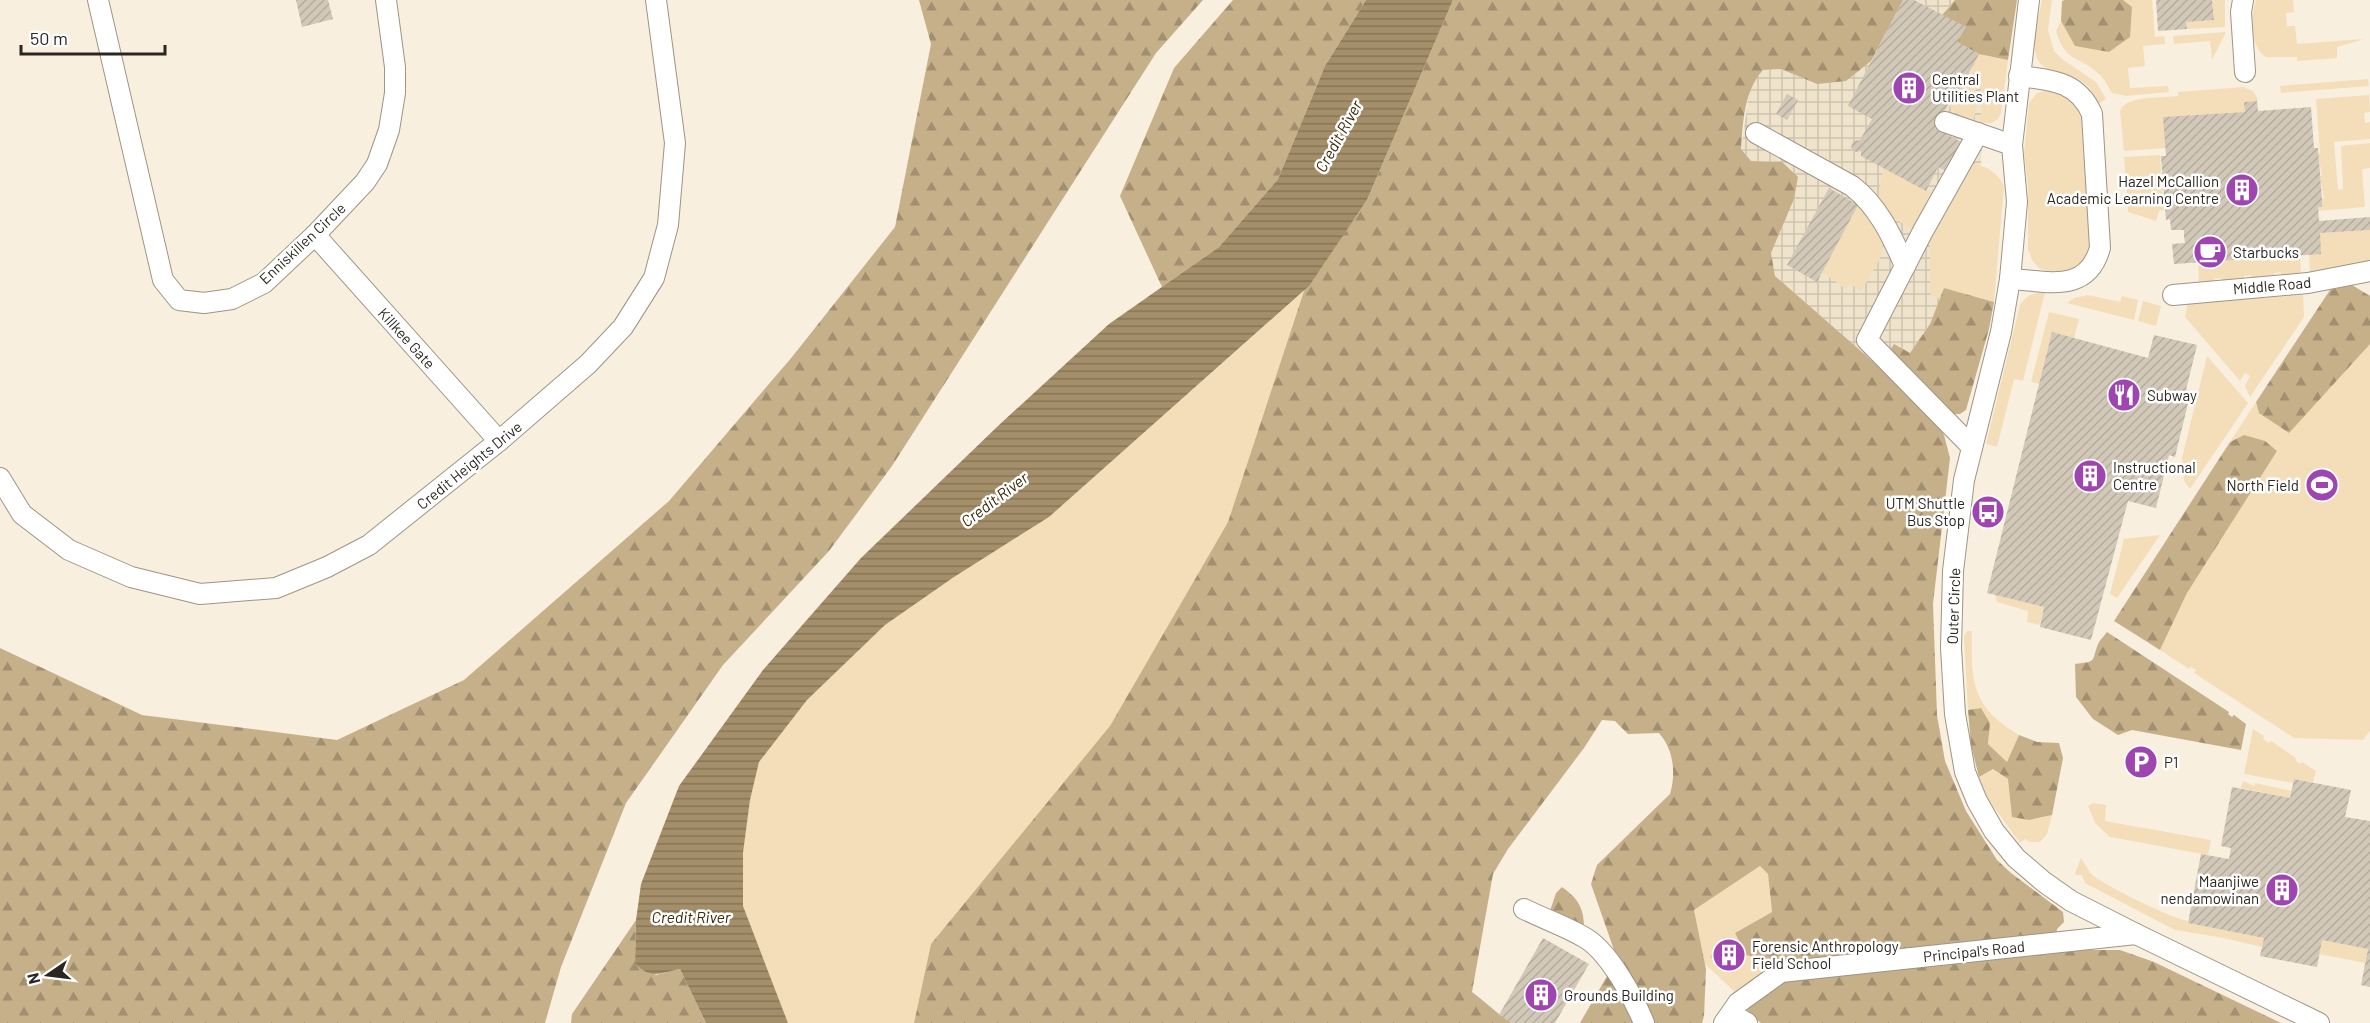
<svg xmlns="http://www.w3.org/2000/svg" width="2370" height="1023" font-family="Barlow,sans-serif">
<defs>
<pattern id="industrial-grid" width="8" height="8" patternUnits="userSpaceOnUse" patternTransform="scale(1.5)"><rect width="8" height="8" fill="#f0e3cb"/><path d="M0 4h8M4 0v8" fill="none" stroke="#cec3ae"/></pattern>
<pattern id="forest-firs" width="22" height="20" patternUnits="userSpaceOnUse" patternTransform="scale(1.5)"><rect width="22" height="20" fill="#c6b08a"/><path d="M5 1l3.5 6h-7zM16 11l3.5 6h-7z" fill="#a18f70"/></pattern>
<pattern id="water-rules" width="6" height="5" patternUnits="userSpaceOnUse" patternTransform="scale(1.5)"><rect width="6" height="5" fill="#a48f6a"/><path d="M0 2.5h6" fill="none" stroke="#867557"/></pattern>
<pattern id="building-hatch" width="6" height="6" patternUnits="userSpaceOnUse" patternTransform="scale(1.5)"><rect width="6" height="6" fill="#d2c8b8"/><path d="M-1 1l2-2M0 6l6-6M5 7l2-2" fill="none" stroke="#b4ac9e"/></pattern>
</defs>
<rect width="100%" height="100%" fill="#f9efde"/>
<polygon fill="url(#industrial-grid)" points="1903,0 1955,0 1942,14 1966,27 1958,42 1986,56 1984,124 1970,295 1944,288 1930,324 1910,354 1890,350 1949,410 1944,435 1926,408 1775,276 1771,253 1794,199 1782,162 1751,161 1741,149 1749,93 1755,80 1763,70 1781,69 1817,84"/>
<g fill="#f4deb9">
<path d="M2042 0H2052L2048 30 2054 51 2062 59 2096 82 2106 99 2098 104C2095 99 2093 92 2089 87 2074 71 2040 78 2035 52 2033 37 2039 16 2042 0Z"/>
<path d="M2123 0H2152L2155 37 2164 36 2165 44 2143 46 2145 66 2128 68 2130 88 2168 86 2169 92 2126 96 2112 93C2108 86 2104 78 2098 73 2077 55 2065 62 2056 31L2061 21 2075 46 2132 8Z"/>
<polygon points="2212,0 2225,0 2225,27 2187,29 2186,22 2214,20"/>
<path d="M2256 0H2293L2294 12 2286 13 2287 26H2295L2297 44 2364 39 2337 47V58L2297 61V57H2266C2250 48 2250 15 2256 0Z"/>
<polygon points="2226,32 2212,60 2210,41 2174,44 2173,36"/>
<path d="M1979 54 2008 60 2001 113 1998 119 1992 123H1979C1984 106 1984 83 1971 70Z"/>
<path d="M1969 75C1979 88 1978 106 1973 121L1954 112 1948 104 1950 101 1954 103Z"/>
<polygon points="2368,79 2369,86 2281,93 2280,86"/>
<path d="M2243 87 2253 91 2258 99 2257 101 2245 102V112L2164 117 2166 148 2124 151 2120 111C2126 95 2163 98 2178 96V92Z"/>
<path d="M2048 90C2065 93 2075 97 2082 113L2090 251 2084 263 2074 271 2055 274 2039 268 2032 260 2028 249V185L2024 154 2029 103 2037 93Z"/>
<polygon points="2369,95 2370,112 2364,113 2365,123 2370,122 2370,139 2334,142 2338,190 2343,189 2341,146 2370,143 2370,168 2362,169 2365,207 2318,211 2318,207 2322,207 2322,199 2324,198 2320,176 2322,176 2318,154 2320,153 2316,99"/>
<polygon points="2160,155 2164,210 2159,211 2156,221 2128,212 2124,157"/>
<path d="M1974 164C1989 167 1997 173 2004 186L1994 302 1944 288 1941 300 1930 294V232L1965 168Z"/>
<path d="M1884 168 1932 193 1912 229C1878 209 1873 208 1884 168Z"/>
<path d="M1858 205C1892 246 1888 247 1861 291L1850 284 1846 289 1822 272Z"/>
<polygon points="2370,230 2370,264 2310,272 2309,254 2320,233"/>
<polygon points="2300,255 2301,274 2281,275 2281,272 2274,273 2274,276 2251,279 2251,275 2244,276 2244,279 2222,282 2221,278 2214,279 2214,283 2199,284 2198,262"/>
<polygon points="1304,291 1228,522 1111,726 931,944 914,1023 788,1023 743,906 743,853 750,800 759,762 807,700 885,625 954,577 1049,517"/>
<path d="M2045 292 2023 381 2014 379 1997 447 1986 444 2020 305C2027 295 2033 293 2045 292Z"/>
<polygon points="2088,295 2120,302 2122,296 2138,300 2134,320 2067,303 2074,298"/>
<polygon points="2303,295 2304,317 2250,397 2245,386 2250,376 2245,373 2240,381 2185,317 2188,302"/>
<polygon points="2143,301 2161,306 2156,326 2138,321"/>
<polygon points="2049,312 2079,319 2074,338 2052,333 2039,384 2031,382"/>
<polygon points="2370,344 2370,731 2363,740 2294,738 2194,673 2196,670 2191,667 2189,669 2160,650 2187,593 2244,435 2230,442 2256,402 2259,413 2355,359"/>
<polygon points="2207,356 2248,403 2190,489 2184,481 2182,458"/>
<polygon points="2160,535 2117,598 2110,594 2124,539"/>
<polygon points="1995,595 2044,607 2040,625 2027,622 2028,611 1997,602"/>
<path d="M1967 631H1972C1971 682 1971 706 2019 735L2008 763 1988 744 1990 723 1981 708 1968 710 1964 636Z"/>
<polygon points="2253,729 2264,736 2263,739 2269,743 2271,741 2296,758 2295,760 2300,764 2302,762 2316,771 2313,782 2294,779 2293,783 2244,774"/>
<polygon points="1993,769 2009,779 2029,820 2052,815 2047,834 2040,842 2030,842 2025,839 2020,843 1988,799 1979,777"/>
<polygon points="2243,781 2254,786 2255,783 2292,791 2290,798 2241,788"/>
<polygon points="2093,803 2106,805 2105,821 2211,840 2208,855 2110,837 2095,823 2088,806"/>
<path d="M2081 858C2085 864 2089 873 2095 877 2107 886 2174 920 2186 920L2188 923 2264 938 2262 947 2224 938 2175 930 2085 883 2082 875H2076L2075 873Z"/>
<polygon points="1760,866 1768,874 1772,912 1735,933 1770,962 1777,963 1781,967 1737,994 1705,964 1694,910"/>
<polygon points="2322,940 2368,949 2365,963 2319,954"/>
</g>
<g fill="url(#forest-firs)">
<polygon points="919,0 1203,0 1156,53 892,466 829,551 723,665 626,803 561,967 545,1023 0,1023 0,648 142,715 337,740 464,680 669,501 792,357 895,227 931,44"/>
<polygon points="1233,0 1366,0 1325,66 1278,179 1219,247 1162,287 1120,196 1174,68"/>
<path d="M1453 0H1903L1871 61 1846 81 1817 84 1781 69 1763 70C1744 91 1743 122 1741 149L1751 161 1782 162 1798 177 1794 199 1771 253 1775 276 1926 408 1944 435 1950 458 1933 604 1937 715 1945 761 1966 811 1997 860 2011 873 2063 912 2064 922 2057 929 2056 940 2081 950H2120L2154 962 2281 1023H1761L1747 1012 1749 1007 1766 995 1781 967 1777 963 1746 955 1735 933 1772 912 1768 874 1760 866 1694 910 1706 969 1704 1016 1702 1023H1650L1621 970 1591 884 1597 865 1670 794C1676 774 1674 750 1659 733L1628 734 1615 721 1602 720 1584 748 1508 849 1493 874 1472 992C1486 1002 1497 1014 1512 1023H914L931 944 1110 726 1228 522 1304 291 1367 200Z"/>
<polygon points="1955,0 2017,0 2008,60 1979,54 1957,42 1965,27 1942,15"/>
<polygon points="2065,0 2123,0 2132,7 2130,37 2109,52 2075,46 2061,21 2062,1"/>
<polygon points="2352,285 2370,296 2370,344 2289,433 2259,413 2256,402 2330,290"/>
<polygon points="1944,288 1994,302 1989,329 1966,410 1960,414 1953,414 1890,350 1894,344 1910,353 1930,324"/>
<polygon points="2244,435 2265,441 2277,451 2187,593 2160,650 2114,621 2230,442"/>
<path d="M2107 632 2229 712 2228 714 2232 717 2234 715 2246 724 2241 750 2132 730 2118 735 2093 719 2076 697 2075 664C2098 661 2091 662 2098 644 2100 640 2104 636 2107 632Z"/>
<polygon points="1981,708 1990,723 1988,744 2007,762 2019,735 2037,742 2059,743 2063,758 2052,815 2029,820 2012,817 2008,779 1993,769 1979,777 1971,745 1968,710"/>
<path d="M1562 887C1577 898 1583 906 1584 925H1576L1550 911 1556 893Z"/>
<polygon points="636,920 635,963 656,975 680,969 706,1023 571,1023 572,1014"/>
<polygon points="1607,976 1610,978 1637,1023 1580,1023"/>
</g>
<path fill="url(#water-rules)" d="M1366 0H1453L1367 200 1309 286 1049 517 954 577 885 625 807 700 759 762 750 800 743 853V906L788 1023H706L680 969C661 973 650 980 635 963L636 920 641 884 679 786 763 670 861 558 999 425 1109 324 1219 247 1278 179 1325 66Z"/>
<g fill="url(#building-hatch)">
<polygon points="296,0 328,0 333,19 302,27"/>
<polygon points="1903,0 1914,0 1966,27 1957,42 1979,54 1953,103 1950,101 1935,128 1963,143 1948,172 1938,167 1926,191 1861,156 1861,151 1856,152 1851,148 1853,141 1860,140 1872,119 1848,106"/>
<polygon points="2156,0 2212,0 2214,20 2186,22 2187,29 2158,31"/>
<polygon points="1787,94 1798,100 1787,120 1776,114"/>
<polygon points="2257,101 2258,111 2311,107 2314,148 2318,148 2322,199 2322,207 2318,207 2319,221 2370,217 2370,230 2320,233 2321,254 2174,264 2172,244 2185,243 2184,236 2184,230 2171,230 2170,219 2166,220 2161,156 2166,156 2163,117 2245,112 2244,102"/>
<polygon points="1829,188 1858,205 1817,282 1787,265"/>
<polygon points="2052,332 2148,358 2154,335 2197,345 2186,390 2191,391 2175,457 2169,455 2156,508 2128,501 2091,640 2040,627 2044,607 1987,593"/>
<polygon points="2294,779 2351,790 2345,817 2370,821 2370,987 2361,985 2368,949 2322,940 2317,967 2260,956 2264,938 2188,923 2201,854 2229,859 2231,848 2221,846 2232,787 2290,798"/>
<polygon points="1724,937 1747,953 1733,973 1710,957"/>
<polygon points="1543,938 1589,964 1555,1023 1512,1023 1499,1015"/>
</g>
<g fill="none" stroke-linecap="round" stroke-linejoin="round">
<defs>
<g id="minor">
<polyline points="98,0 163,280 179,300 204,303 232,299 264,283 315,235 365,182 377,164 389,130 395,93 395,67 386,0"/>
<polyline points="2029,0 2012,145 2017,202 2010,279 2001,332 1964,480 1953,571 1951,648 1955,714 1965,772 1977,801 1994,831 2016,858 2044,882 2071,901 2136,934 2319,1023"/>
<polyline points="2243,0 2241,12 2245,72"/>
<polyline points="1945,122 2012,145"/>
<path d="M1756 133 1852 186C1878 206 1892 236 1905 266"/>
<polyline points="315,235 499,441"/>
<path d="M2010 279C2048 281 2087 294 2100 248L2092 114C2078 81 2051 80 2019 76"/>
<polyline points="2173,295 2308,283 2370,271"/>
<polyline points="1972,447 1867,340 1923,231 1978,133"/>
<polyline points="0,478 22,514 69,550 131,577 200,594 276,588 327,567 369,545 499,441 588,364 623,327 654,278 668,225 675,143 656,0"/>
<path d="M1524 909C1544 919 1568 927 1587 939 1610 954 1634 998 1644 1023"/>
<polyline points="1731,1014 1747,1023"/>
<polyline points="1724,1023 1738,1003 1781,972 2136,934"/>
</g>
</defs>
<use href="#minor" stroke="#9d9585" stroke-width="22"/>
<use href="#minor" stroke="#fff" stroke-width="20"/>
</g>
<defs>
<symbol id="building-disc" viewBox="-11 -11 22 22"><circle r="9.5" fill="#9e45b0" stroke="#fff"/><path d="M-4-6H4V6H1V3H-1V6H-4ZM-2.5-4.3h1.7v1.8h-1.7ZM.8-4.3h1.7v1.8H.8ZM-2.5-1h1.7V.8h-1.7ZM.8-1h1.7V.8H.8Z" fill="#fff"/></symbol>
<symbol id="cafe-disc" viewBox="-11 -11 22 22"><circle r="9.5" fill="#9e45b0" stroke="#fff"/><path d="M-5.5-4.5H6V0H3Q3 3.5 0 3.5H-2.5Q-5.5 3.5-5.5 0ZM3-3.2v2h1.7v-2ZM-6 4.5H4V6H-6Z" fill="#fff"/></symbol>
<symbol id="restaurant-disc" viewBox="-11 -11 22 22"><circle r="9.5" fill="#9e45b0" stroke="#fff"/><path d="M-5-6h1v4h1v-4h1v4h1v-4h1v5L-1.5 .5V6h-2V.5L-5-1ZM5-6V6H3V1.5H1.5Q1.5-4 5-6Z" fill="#fff"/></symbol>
<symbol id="stadium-disc" viewBox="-11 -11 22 22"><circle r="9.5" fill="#9e45b0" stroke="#fff"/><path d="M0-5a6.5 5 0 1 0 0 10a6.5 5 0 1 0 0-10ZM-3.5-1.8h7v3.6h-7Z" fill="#fff"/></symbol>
<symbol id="bus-disc" viewBox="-11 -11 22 22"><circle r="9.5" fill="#9e45b0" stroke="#fff"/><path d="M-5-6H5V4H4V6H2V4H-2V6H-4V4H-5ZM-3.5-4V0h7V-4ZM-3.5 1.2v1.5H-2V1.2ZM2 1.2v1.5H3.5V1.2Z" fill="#fff"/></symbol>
<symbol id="parking-disc" viewBox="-11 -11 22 22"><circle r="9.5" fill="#9e45b0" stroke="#fff"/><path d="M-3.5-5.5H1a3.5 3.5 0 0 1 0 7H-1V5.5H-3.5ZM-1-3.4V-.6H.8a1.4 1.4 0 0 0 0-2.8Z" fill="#fff"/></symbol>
</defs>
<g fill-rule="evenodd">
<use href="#building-disc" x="1890" y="69" width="38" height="38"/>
<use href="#building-disc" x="2223" y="171" width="38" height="38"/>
<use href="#cafe-disc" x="2191" y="233" width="38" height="38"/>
<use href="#restaurant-disc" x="2105" y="376" width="38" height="38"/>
<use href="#building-disc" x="2071" y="457" width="38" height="38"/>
<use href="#stadium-disc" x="2303" y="466" width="38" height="38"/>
<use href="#bus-disc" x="1969" y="493" width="38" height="38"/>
<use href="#parking-disc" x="2122" y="743" width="38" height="38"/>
<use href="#building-disc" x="2263" y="871" width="38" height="38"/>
<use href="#building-disc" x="1710" y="936" width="38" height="38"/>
<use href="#building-disc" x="1522" y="976" width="38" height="38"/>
</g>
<g text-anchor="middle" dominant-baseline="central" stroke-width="5" stroke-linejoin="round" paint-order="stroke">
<g font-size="15" fill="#2a2720" stroke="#fff" text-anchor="start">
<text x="1932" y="79">Central<tspan x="1932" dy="17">Utilities Plant</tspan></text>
<text x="2219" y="181" text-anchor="end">Hazel McCallion<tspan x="2219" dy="17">Academic Learning Centre</tspan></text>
<text x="2233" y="252">Starbucks</text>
<text x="2147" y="395">Subway</text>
<text x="2113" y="467">Instructional<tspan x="2113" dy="17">Centre</tspan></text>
<text x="2299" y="485" text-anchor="end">North Field</text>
<text x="1965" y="503" text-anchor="end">UTM Shuttle<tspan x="1965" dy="17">Bus Stop</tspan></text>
<text x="2164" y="762">P1</text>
<text x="2259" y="881" text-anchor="end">Maanjiwe<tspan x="2259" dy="17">nendamowinan</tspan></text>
<text x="1752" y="946">Forensic Anthropology<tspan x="1752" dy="17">Field School</tspan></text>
<text x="1564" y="995">Grounds Building</text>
</g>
<g font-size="15" fill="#2a2720" stroke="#fff">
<text transform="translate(302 243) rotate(-43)">Enniskillen Circle</text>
<text transform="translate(2272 285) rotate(-5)">Middle Road</text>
<text transform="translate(407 338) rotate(48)">Killkee Gate</text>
<text transform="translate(469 465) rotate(-39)">Credit Heights Drive</text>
<text transform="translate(1953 606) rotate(-88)">Outer Circle</text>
<text transform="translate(1974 951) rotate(-6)">Principal's Road</text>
</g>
<g font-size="16" font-style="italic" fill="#3a2a0a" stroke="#fff">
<text transform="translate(1338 136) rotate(-61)">Credit River</text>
<text transform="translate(994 499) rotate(-37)">Credit River</text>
<text x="691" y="916">Credit River</text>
</g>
</g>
<g transform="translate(48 975) rotate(256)" stroke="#ffffff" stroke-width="4.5" paint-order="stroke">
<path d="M0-4.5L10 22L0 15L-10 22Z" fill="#2a2720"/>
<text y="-9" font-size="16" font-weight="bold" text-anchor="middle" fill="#2a2720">N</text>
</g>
<path d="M21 45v9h144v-9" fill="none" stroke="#2a2720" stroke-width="3"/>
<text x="30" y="45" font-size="18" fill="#2a2720" stroke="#ffffff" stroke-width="4.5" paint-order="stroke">50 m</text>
</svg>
